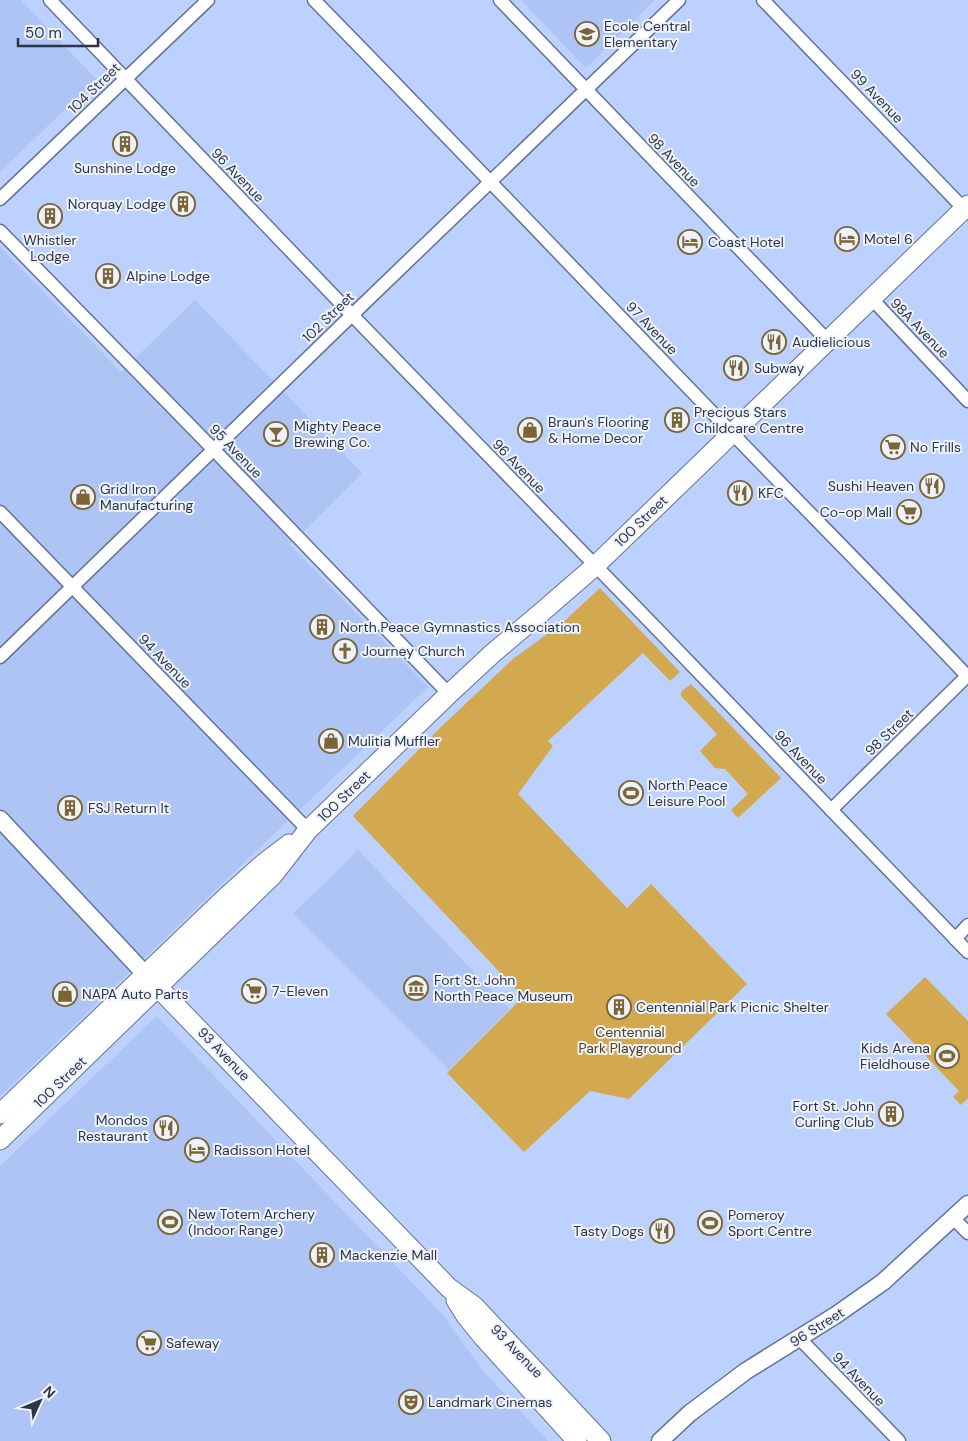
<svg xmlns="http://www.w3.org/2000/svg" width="968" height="1441" font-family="'DM Sans',sans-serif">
<rect width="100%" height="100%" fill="#bcd1fd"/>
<g fill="#adc4f5">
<polygon points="0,0 21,0 96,79 0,172"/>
<polygon points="521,0 655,0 586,68"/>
<polygon points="0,247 121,372 195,300 362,473 290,545 428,687 0,1096"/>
<polygon points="358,850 509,1009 449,1070 293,914"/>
<polygon points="157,1016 442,1314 485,1373 548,1441 0,1441 0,1166"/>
</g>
<g fill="#d2a94f">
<polygon points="600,588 680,672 670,681 643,653 548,741 553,746 518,794 627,908 651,884 747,984 629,1099 590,1091 524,1152 447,1073 523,997 353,816 440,728 514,658 560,625"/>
<polygon points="691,684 781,778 738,818 731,810 748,794 725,769 715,768 700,751 717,734 681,696 681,692"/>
<polygon points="925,977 968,1021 968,1098 961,1105 953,1097 959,1091 886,1014"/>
</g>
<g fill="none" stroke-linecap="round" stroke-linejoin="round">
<defs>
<g id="minor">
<polyline points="50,0 352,315 657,629 968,952"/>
<path d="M314 0C454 143 592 288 731 432 810 514 890 594 968 677"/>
<polyline points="500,0 827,340"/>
<polyline points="763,0 968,213"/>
<polyline points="0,199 208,0"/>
<polyline points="0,231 214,450 449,694"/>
<polyline points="871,298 968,401"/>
<polyline points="0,512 308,830"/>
<polyline points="0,657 352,315 679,0"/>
<polyline points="831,810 968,675"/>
<polyline points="955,939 968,925"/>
<polyline points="953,1218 968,1233"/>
<polyline points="799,1338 899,1441"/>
</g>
<g id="tertiary">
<polyline points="0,819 145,974"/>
<polyline points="660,1441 690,1413 746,1371 836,1315 883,1282 968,1204"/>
</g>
<g id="secondary">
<polyline points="145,974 449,1288 474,1306 508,1342 601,1441"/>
<polyline points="0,1114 224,899 263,864 289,844"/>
<polyline points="0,1140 273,875 308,830 449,694 493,653 543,611 595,566 968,205"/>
<polyline points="456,1300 466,1316 483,1337 577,1441"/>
</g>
</defs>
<use href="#minor" stroke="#61739a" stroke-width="15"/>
<use href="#tertiary" stroke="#61739a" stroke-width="19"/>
<use href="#secondary" stroke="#61739a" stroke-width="21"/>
<use href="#minor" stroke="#fff" stroke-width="12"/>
<use href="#tertiary" stroke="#fff" stroke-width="16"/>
<use href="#secondary" stroke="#fff" stroke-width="19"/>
</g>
<defs>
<symbol id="school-ring" viewBox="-11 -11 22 22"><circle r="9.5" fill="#edf2fb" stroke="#7b6535" stroke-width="1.5"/><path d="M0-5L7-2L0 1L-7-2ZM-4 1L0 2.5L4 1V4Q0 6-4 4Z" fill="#7b6535"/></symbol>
<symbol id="building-ring" viewBox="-11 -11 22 22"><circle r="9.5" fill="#edf2fb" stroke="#7b6535" stroke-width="1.5"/><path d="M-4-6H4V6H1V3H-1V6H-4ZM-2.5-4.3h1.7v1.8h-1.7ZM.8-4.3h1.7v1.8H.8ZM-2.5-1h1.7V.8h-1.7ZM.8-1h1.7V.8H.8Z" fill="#7b6535"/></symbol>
<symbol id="hotel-ring" viewBox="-11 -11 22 22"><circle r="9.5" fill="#edf2fb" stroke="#7b6535" stroke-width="1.5"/><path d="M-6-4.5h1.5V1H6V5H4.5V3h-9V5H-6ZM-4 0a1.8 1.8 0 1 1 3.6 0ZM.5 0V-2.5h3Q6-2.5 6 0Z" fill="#7b6535"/></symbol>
<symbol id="restaurant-ring" viewBox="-11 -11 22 22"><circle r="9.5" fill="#edf2fb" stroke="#7b6535" stroke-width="1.5"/><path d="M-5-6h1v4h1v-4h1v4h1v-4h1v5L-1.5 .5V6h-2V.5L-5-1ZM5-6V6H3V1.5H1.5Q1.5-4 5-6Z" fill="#7b6535"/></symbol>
<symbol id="shop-ring" viewBox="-11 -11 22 22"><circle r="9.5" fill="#edf2fb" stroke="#7b6535" stroke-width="1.5"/><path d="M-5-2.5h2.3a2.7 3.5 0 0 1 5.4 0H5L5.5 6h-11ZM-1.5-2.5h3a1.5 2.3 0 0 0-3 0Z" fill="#7b6535"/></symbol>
<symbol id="bar-ring" viewBox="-11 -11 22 22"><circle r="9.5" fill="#edf2fb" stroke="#7b6535" stroke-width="1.5"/><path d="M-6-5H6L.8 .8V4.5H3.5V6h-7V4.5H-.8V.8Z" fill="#7b6535"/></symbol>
<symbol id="supermarket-ring" viewBox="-11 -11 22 22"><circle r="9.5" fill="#edf2fb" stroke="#7b6535" stroke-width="1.5"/><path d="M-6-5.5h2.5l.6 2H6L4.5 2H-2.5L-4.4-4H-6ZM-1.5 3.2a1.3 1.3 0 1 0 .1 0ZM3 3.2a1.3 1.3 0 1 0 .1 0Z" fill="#7b6535"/></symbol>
<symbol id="church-ring" viewBox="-11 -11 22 22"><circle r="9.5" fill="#edf2fb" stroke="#7b6535" stroke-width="1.5"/><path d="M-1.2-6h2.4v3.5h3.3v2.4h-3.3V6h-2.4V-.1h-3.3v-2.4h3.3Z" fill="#7b6535"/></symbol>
<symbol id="stadium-ring" viewBox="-11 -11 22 22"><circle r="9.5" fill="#edf2fb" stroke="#7b6535" stroke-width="1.5"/><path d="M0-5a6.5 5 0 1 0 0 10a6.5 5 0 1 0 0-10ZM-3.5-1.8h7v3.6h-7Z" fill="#7b6535"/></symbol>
<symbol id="museum-ring" viewBox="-11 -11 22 22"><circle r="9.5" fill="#edf2fb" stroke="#7b6535" stroke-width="1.5"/><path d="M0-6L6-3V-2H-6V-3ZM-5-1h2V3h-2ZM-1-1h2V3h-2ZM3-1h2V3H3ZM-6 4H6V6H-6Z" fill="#7b6535"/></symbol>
<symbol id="theatre-ring" viewBox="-11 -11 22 22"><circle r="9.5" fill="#edf2fb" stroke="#7b6535" stroke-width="1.5"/><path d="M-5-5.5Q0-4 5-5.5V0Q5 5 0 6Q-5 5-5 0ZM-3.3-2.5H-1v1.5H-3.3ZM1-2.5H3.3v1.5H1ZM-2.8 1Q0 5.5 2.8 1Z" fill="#7b6535"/></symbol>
</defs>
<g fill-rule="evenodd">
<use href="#school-ring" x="573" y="20" width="28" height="28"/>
<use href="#building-ring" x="111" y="130" width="28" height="28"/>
<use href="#building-ring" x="169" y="190" width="28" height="28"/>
<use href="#building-ring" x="36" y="202" width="28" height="28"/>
<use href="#hotel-ring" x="833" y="225" width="28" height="28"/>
<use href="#hotel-ring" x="676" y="228" width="28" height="28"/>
<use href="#building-ring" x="94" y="262" width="28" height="28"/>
<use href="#restaurant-ring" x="760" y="328" width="28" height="28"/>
<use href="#restaurant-ring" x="722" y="354" width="28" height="28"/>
<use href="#building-ring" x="663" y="406" width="28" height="28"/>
<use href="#shop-ring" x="516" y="416" width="28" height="28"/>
<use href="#bar-ring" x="262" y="420" width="28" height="28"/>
<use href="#supermarket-ring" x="879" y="433" width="28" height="28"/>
<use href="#restaurant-ring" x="918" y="472" width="28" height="28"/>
<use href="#restaurant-ring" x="726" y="479" width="28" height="28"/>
<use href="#shop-ring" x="69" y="483" width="28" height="28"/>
<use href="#supermarket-ring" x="895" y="498" width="28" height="28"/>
<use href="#building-ring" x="308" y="613" width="28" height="28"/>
<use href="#church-ring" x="331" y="637" width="28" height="28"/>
<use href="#shop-ring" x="317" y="727" width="28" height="28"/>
<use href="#stadium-ring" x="617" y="779" width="28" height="28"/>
<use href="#building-ring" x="56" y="794" width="28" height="28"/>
<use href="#museum-ring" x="402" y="974" width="28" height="28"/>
<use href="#supermarket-ring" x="240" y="977" width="28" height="28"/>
<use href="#shop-ring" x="51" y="980" width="28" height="28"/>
<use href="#building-ring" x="605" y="993" width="28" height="28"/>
<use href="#stadium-ring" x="933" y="1042" width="28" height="28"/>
<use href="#building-ring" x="877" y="1100" width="28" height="28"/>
<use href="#restaurant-ring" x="152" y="1114" width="28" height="28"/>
<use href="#hotel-ring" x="183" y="1136" width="28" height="28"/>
<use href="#stadium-ring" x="156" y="1208" width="28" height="28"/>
<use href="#stadium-ring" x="696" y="1209" width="28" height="28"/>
<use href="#restaurant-ring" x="648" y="1217" width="28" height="28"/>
<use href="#building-ring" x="308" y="1241" width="28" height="28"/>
<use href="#supermarket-ring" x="135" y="1329" width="28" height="28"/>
<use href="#theatre-ring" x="397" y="1388" width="28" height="28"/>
</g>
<g text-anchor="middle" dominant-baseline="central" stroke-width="4" stroke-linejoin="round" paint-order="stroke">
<g font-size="14" fill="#2d3547" stroke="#edf2fb" text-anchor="start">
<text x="604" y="26">Ecole Central<tspan x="604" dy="16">Elementary</tspan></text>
<text x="125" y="168" text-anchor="middle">Sunshine Lodge</text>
<text x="166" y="204" text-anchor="end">Norquay Lodge</text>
<text x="864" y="239">Motel 6</text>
<text x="50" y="240" text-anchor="middle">Whistler<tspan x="50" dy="16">Lodge</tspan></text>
<text x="708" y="242">Coast Hotel</text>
<text x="126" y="276">Alpine Lodge</text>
<text x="792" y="342">Audielicious</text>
<text x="754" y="368">Subway</text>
<text x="694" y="412">Precious Stars<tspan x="694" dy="16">Childcare Centre</tspan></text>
<text x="548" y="422">Braun's Flooring<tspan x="548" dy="16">&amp; Home Decor</tspan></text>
<text x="294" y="426">Mighty Peace<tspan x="294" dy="16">Brewing Co.</tspan></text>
<text x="910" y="447">No Frills</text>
<text x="914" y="486" text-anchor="end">Sushi Heaven</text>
<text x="100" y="489">Grid Iron<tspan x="100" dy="16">Manufacturing</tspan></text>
<text x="758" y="493">KFC</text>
<text x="892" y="512" text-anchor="end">Co-op Mall</text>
<text x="340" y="627">North Peace Gymnastics Association</text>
<text x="362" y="651">Journey Church</text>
<text x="348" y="741">Mulitia Muffler</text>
<text x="648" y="785">North Peace<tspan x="648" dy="16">Leisure Pool</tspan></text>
<text x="88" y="808">FSJ Return It</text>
<text x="434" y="980">Fort St. John<tspan x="434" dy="16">North Peace Museum</tspan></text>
<text x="272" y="991">7-Eleven</text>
<text x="82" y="994">NAPA Auto Parts</text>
<text x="636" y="1007">Centennial Park Picnic Shelter</text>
<text x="930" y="1048" text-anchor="end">Kids Arena<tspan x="930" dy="16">Fieldhouse</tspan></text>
<text x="874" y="1106" text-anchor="end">Fort St. John<tspan x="874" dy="16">Curling Club</tspan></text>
<text x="148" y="1120" text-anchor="end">Mondos<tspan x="148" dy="16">Restaurant</tspan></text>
<text x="214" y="1150">Radisson Hotel</text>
<text x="188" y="1214">New Totem Archery<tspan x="188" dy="16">(Indoor Range)</tspan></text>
<text x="728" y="1215">Pomeroy<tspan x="728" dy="16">Sport Centre</tspan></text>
<text x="644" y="1231" text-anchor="end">Tasty Dogs</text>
<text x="340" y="1255">Mackenzie Mall</text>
<text x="166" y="1343">Safeway</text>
<text x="428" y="1402">Landmark Cinemas</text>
</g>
<g font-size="14" fill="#2d3547" stroke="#edf2fb">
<text transform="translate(94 88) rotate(-44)">104 Street</text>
<text transform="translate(877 96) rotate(46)">99 Avenue</text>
<text transform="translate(674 160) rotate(46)">98 Avenue</text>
<text transform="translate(238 175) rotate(46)">96 Avenue</text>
<text transform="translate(328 317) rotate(-44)">102 Street</text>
<text transform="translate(652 328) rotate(46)">97 Avenue</text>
<text transform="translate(920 328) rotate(46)">98A Avenue</text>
<text transform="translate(236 451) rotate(46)">95 Avenue</text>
<text transform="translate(519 466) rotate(46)">96 Avenue</text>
<text transform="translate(641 521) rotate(-44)">100 Street</text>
<text transform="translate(165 661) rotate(46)">94 Avenue</text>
<text transform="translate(889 732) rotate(-44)">98 Street</text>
<text transform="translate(801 757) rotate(46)">96 Avenue</text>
<text transform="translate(344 796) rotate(-44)">100 Street</text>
<text transform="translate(224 1054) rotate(46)">93 Avenue</text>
<text transform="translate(60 1082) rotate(-44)">100 Street</text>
<text transform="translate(817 1327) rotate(-32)">96 Street</text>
<text transform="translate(517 1351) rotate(46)">93 Avenue</text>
<text transform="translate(859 1379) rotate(46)">94 Avenue</text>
</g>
<g font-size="14" fill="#544011" stroke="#edf2fb">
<text x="630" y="1032">Centennial<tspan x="630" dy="16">Park Playground</tspan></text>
</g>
</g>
<g transform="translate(40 1401) rotate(46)" stroke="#edf2fb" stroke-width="4" paint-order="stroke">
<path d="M0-4L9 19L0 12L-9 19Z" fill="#2d3547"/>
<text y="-8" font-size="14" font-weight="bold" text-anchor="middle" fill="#2d3547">N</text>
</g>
<path d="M18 38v8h80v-8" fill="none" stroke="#2d3547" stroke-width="2.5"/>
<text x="25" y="38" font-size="15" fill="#2d3547" stroke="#edf2fb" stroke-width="4" paint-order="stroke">50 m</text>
</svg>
